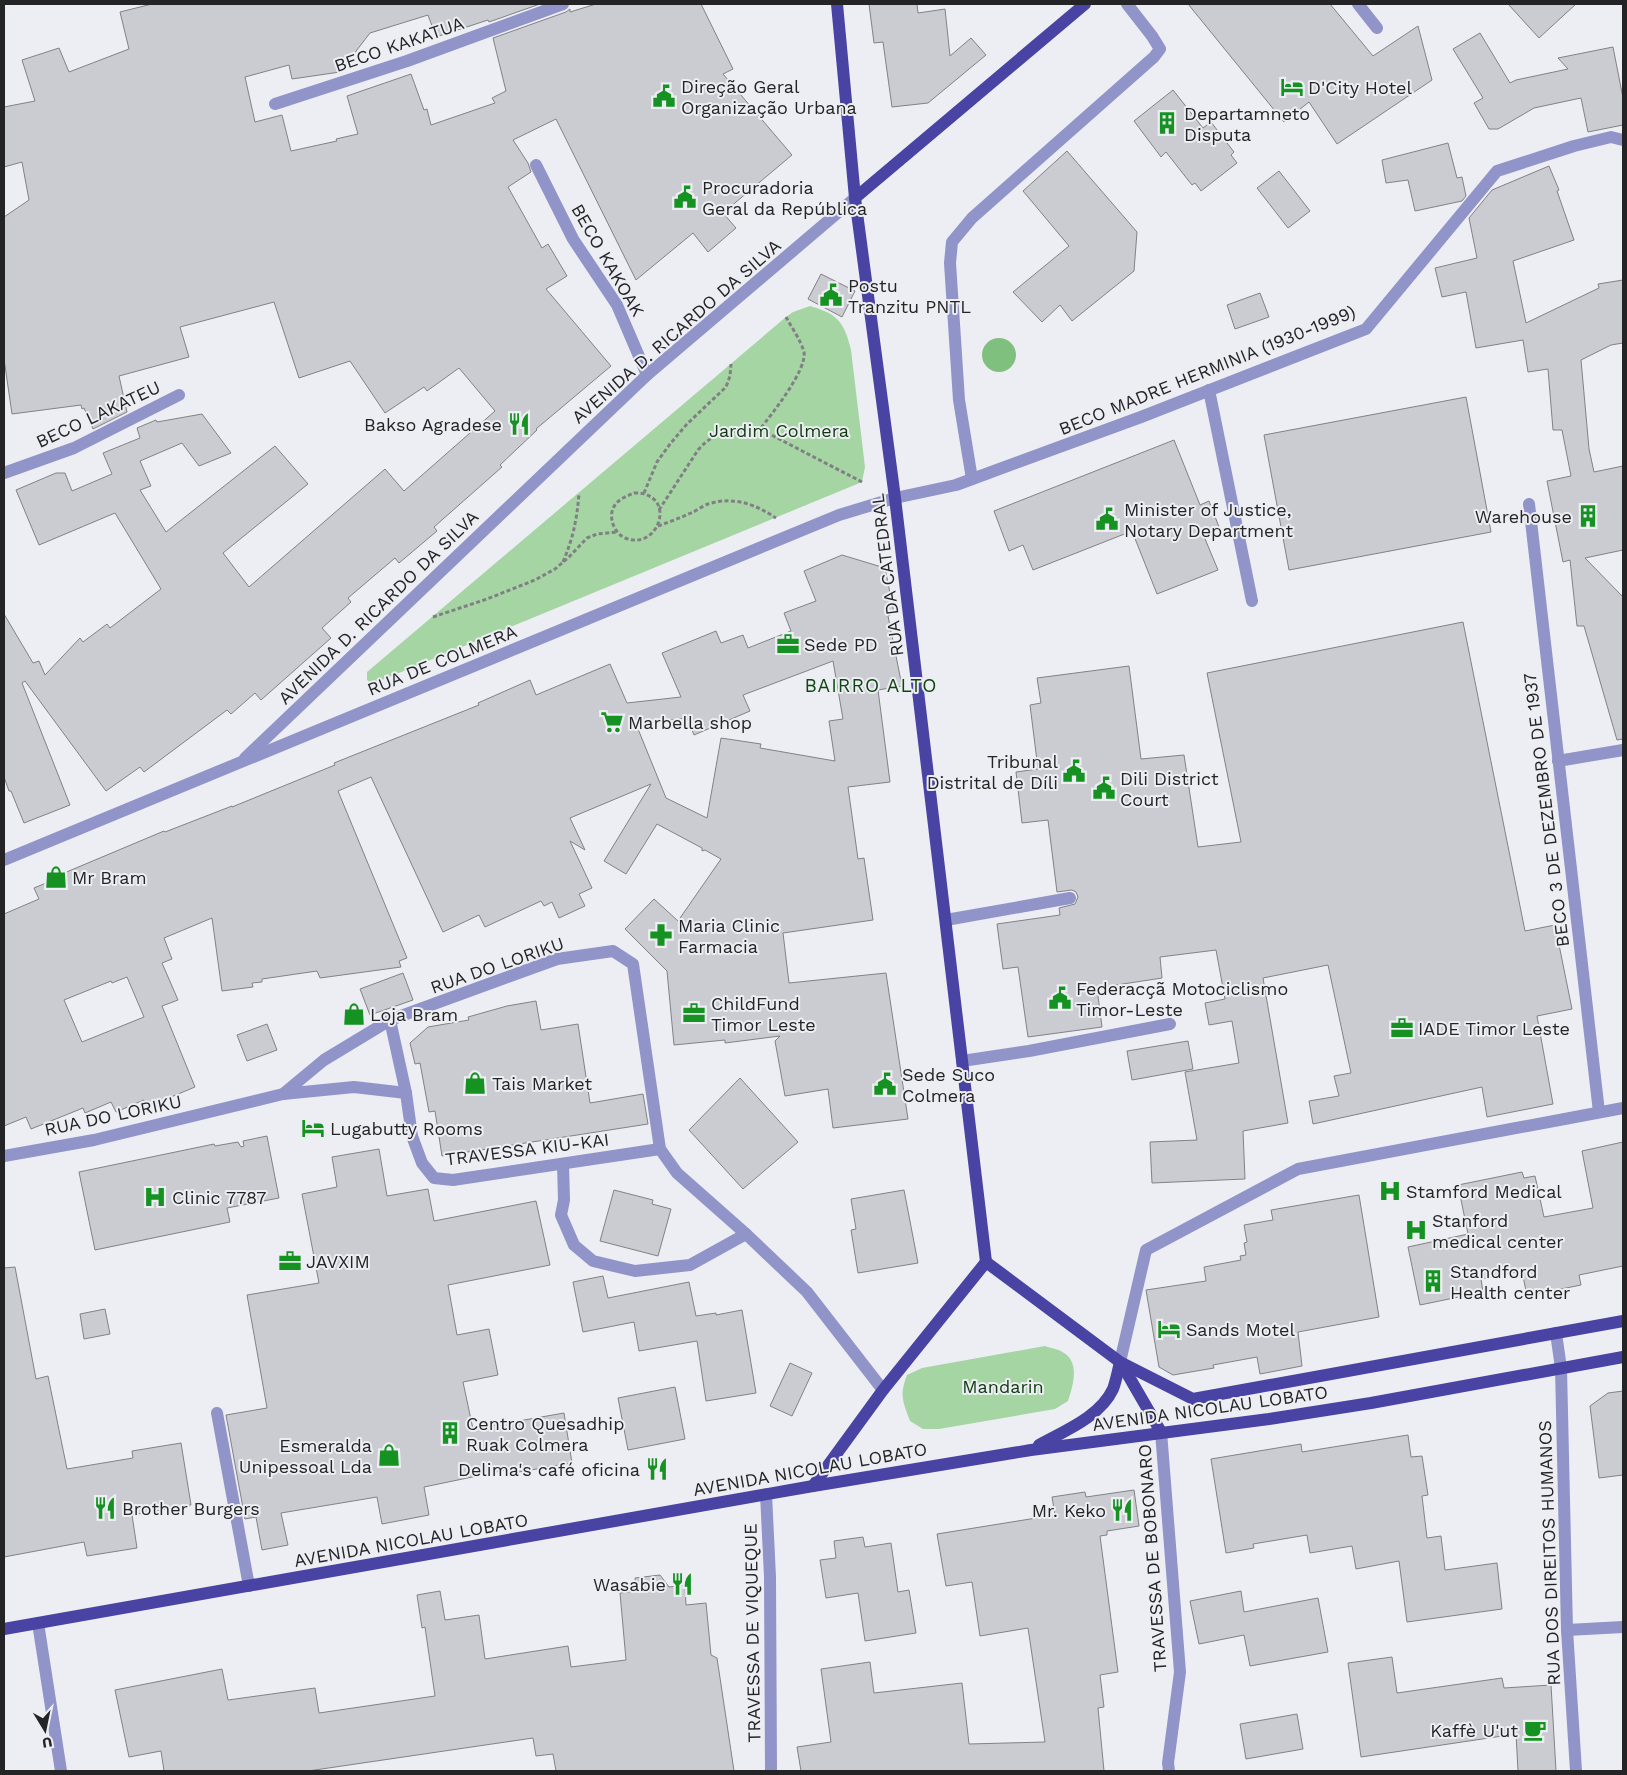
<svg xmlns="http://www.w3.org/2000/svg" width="1627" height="1775" font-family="'Work Sans',sans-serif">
<rect width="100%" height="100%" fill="#edeef3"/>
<g fill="#a6d5a4">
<path d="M810 306C838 314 844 322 851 350L865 467 862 482 377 682 372 684 367 680V672L786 317 793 312Z"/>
<path d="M1045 1346C1050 1348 1059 1349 1064 1353 1080 1363 1073 1386 1068 1401L1055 1409 939 1429H923L910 1421C903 1401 899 1396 907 1375L922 1368Z"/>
</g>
<circle fill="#80c07e" cx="999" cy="355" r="17"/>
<g fill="#cbccd1" stroke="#818186" fill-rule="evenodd">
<polygon points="152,4 540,4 489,22 488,20 436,37 428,15 370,33 340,72 292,79 289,65 245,77 255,122 282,115 291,151 337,141 336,139 358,134 347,96 411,74 424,110 427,109 431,125 495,103 492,98 506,91 493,38 566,12 570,9 570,12 596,4 701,4 733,69 723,74 792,155 723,213 736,228 708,252 693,233 636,280 556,119 513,140 528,163 531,172 508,187 542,248 548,244 567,276 546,289 611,366 536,429 537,430 500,465 502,467 434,527 437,531 399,563 395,558 348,598 351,602 322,628 331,638 261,700 255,693 231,714 227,710 144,772 140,767 106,791 25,681 22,683 70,805 24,823 11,791 9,791 4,777 4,614 33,663 39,661 45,675 80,638 83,642 107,624 110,628 161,589 115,513 39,545 16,490 56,473 65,473 72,491 112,474 103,453 140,438 137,428 156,420 157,422 202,414 231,453 199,466 182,443 140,461 151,486 140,490 166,532 275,446 308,484 223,553 249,587 385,469 404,491 495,411 459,368 427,391 424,387 385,413 350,361 299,378 274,302 180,327 189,357 119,376 127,412 93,429 84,408 82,409 81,405 12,414 4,359 4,217 29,200 22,162 4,167 4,107 35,101 22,60 59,48 69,72 129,49 120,12"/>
<polygon points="869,4 917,4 918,13 945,9 950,56 971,38 986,55 928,103 892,107 883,42 874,43"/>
<polygon points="1188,4 1330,4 1373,56 1418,26 1432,80 1337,144 1309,102 1284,122"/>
<polygon points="1508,4 1576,4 1539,38"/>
<polygon points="1480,33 1510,83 1516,80 1568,69 1558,58 1613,47 1623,98 1623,125 1588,132 1581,98 1534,108 1498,129 1489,129 1474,103 1483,98 1453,49"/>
<polygon points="1173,90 1203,128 1211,122 1234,152 1231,155 1237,163 1201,191 1195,183 1192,185 1166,152 1161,157 1134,121"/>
<polygon points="1448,143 1457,178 1462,177 1466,196 1462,201 1415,211 1408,180 1386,183 1382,160"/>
<polygon points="1067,151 1137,232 1134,271 1072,321 1060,305 1042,322 1013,292 1069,246 1023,191"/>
<polygon points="1549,166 1559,190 1557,191 1574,240 1513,261 1526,323 1599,288 1598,284 1623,280 1623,343 1611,345 1581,360 1589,449 1594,472 1623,466 1623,550 1585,558 1623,597 1623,739 1617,740 1584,626 1577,626 1570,560 1563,562 1547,481 1571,476 1562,430 1553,430 1548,369 1528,372 1523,340 1476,348 1466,292 1442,297 1435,268 1477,258 1469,218 1492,190"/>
<polygon points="1279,171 1310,211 1288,228 1257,188"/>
<polygon points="821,274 855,291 842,317 808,299"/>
<polygon points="1260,293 1269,317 1235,329 1227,305"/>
<polygon points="1466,397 1491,532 1289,570 1264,435"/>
<polygon points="1174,440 1200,505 1209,501 1219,527 1203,534 1218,570 1157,594 1132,531 1033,570 1023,545 1009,551 994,511"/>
<path d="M842 555 885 568 894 613 888 616 902 686 878 690 890 782 848 787 858 859 864 858 873 920 783 933 789 983 886 973 908 1119 833 1128 828 1089 785 1096 775 1041 780 1036 725 1043V1040L674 1045 667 971 625 929 654 899 678 921 721 859 705 850 702 851V848L657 824 626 874 604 861 651 784 570 818 585 850 570 841 592 888 579 894 585 906 559 918 552 902 544 906 541 901 485 927 479 915 443 932 371 777 338 791 407 958 399 961 401 967 320 978 317 971 262 979V982L252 983 253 987 222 991 212 918 164 938 172 959 162 963 178 1000 162 1006 195 1087 147 1107 144 1100 116 1112 111 1102 85 1113 83 1108 31 1129 26 1117 4 1126V914L39 899 34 888 58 878 57 876 164 831 165 832 232 806V807L335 765 334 763 479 705 478 703 530 680 536 695 610 664 627 703 681 697 662 653 716 631 721 643 743 635 748 648 791 631 784 613 816 601 804 571ZM833 661 843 719 829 721 835 761 760 748 761 744 721 738 707 818 666 798 636 724 687 718 694 735 750 711 743 695ZM127 977 144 1017 82 1042 64 1000 111 981 112 983Z"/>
<polygon points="1463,622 1525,931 1555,925 1572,1009 1537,1016 1553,1104 1487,1117 1482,1087 1313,1124 1309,1101 1339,1096 1334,1076 1351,1073 1328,965 1263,978 1288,1123 1243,1131 1245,1179 1152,1183 1150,1142 1197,1140 1185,1072 1239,1063 1232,1021 1209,1025 1205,1003 1225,999 1216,950 1160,957 1162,978 1097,988 1102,1027 1028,1037 1018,967 1003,969 997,924 1060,915 1059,908 1075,904 1078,897 1076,892 1072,890 1057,892 1048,820 1022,823 1016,772 1038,769 1030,705 1041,703 1037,678 1129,666 1141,759 1184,755 1198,847 1241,842 1207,673"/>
<polygon points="403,973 413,1000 370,1015 360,989"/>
<polygon points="536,1001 541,1030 578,1024 590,1103 643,1094 648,1124 442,1156 435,1111 429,1112 420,1063 415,1064 410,1043 428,1027 469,1020 468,1017 507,1006"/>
<polygon points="267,1024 277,1050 247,1061 237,1035"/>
<polygon points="1188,1041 1193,1069 1132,1080 1127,1051"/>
<polygon points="740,1078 798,1142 743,1189 689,1130"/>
<polygon points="267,1136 279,1198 227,1208 230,1222 95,1250 79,1172 214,1144 215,1146 238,1142 241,1147 244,1146 243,1141"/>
<polygon points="1623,1142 1623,1266 1579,1275 1581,1285 1527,1296 1522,1271 1481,1279 1483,1292 1420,1305 1408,1247 1468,1234 1458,1185 1522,1172 1524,1178 1535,1176 1544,1217 1593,1208 1582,1151"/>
<polygon points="379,1149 387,1196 428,1189 434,1221 536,1201 550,1265 448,1285 457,1335 489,1329 498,1375 463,1382 473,1429 564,1413 572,1463 507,1474 506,1470 424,1487 429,1515 382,1524 377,1497 281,1513 288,1545 262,1550 256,1517 245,1519 226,1415 267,1408 247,1295 319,1283 302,1194 337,1187 332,1157"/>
<polygon points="614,1190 653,1200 652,1204 671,1209 658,1256 600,1241"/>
<polygon points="904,1190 918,1263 858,1273 851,1230 856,1229 851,1199"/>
<polygon points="1359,1195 1379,1317 1298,1332 1302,1366 1260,1374 1257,1357 1213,1365 1214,1368 1173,1375 1159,1367 1146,1290 1206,1281 1204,1267 1241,1260 1240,1256 1246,1255 1244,1243 1247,1242 1244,1225 1273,1220 1271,1210"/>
<polygon points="15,1267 36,1379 48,1376 67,1469 133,1458 132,1451 181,1443 191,1505 132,1515 137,1548 87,1556 84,1542 4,1557 4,1268"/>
<polygon points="603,1276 608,1298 689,1282 696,1316 716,1313 716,1315 742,1310 756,1393 706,1401 697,1341 639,1351 634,1322 583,1332 573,1282"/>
<polygon points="105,1309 110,1334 84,1339 80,1314"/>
<polygon points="790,1363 812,1373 792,1416 770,1406"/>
<polygon points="675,1387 685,1439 628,1450 618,1398"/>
<polygon points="1623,1391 1623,1475 1599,1478 1590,1406 1608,1393"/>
<polygon points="1408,1435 1411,1457 1422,1456 1428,1495 1422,1496 1427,1538 1441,1536 1445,1570 1497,1563 1502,1609 1407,1622 1399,1561 1356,1569 1352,1546 1310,1553 1307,1535 1253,1544 1254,1548 1226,1553 1211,1459 1301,1444 1302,1452"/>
<polygon points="1134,1490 1139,1526 1107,1531 1107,1535 1100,1536 1118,1672 1100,1675 1104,1707 1098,1708 1104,1771 801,1771 797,1747 831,1742 821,1669 870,1662 874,1693 962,1683 969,1744 1045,1742 1028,1628 980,1636 972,1582 946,1586 937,1534 1055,1515 1052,1497 1085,1492 1086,1497"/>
<polygon points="863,1537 865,1547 891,1543 898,1592 909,1590 916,1633 865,1641 858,1593 826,1598 820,1560 836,1558 834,1541"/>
<polygon points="660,1575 669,1587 685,1585 686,1605 706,1603 711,1655 717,1658 734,1771 556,1771 553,1754 536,1756 533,1738 308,1771 164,1771 161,1751 129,1757 115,1690 222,1669 228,1700 315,1688 319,1713 435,1696 425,1627 422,1628 417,1595 440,1591 445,1620 479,1615 485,1659 568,1646 571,1667 626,1660 620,1593 636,1591 635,1578"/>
<polygon points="1241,1591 1244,1612 1318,1598 1328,1652 1250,1666 1244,1635 1199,1644 1190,1601"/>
<polygon points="1392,1657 1397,1693 1502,1678 1504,1688 1551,1685 1556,1771 1518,1771 1516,1734 1361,1757 1348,1663"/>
<polygon points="1297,1714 1303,1749 1246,1759 1240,1724"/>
</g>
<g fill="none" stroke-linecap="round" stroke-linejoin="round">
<g stroke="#808084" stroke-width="3" stroke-dasharray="4 2.5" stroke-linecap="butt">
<path d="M786 317C792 328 801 341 804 352 807 370 772 414 760 429L862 482"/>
<path d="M634 493C678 492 660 552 625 538 614 533 607 516 615 505 619 499 627 496 634 493Z"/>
<polyline points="644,493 657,462 670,444 687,424 726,387 730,376 731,364"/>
<path d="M659 510 698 450C717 428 734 432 760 429"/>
<path d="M658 526C669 522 680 518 691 513 696 511 702 506 708 504 733 496 755 504 776 518"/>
<path d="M563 562C573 538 577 520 579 493"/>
<polyline points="433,617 487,599 535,580 555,569 569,557 587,538 597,534 617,532"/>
</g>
<g stroke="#9094c9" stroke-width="12">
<polyline points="1358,4 1377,28"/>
<polyline points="275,104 407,61 563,4"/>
<polyline points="536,165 573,239 617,305 647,375"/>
<polyline points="1209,390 1252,601"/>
<polyline points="4,473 74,448 179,395"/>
<polyline points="972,479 959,400 950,263 952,242 972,218 1154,57 1160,49 1152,36 1127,4"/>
<polyline points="1529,504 1599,1112"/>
<polyline points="245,758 647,375 855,198"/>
<polyline points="1558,761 1623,750"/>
<polyline points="4,860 839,515 895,498 956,485 1141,417 1366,329 1497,171 1574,146 1611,137 1623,140"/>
<polyline points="946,920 1070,898"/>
<polyline points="390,1020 406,1093"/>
<polyline points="962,1061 1029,1051 1170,1024"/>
<polyline points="283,1094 354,1087 406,1093 412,1136 422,1163 434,1178 453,1180 660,1149"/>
<polyline points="4,1156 94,1140 283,1094 324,1060 390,1020 557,959 613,951 633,964 660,1149 677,1173 746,1234 807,1292 883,1390"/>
<polyline points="563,1164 564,1200 561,1215 574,1245 593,1261 635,1271 690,1265 746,1234"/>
<polyline points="1556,1333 1561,1368 1567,1630 1576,1771"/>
<polyline points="1120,1362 1146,1250 1298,1169 1623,1108"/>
<polyline points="217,1413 249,1586"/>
<polyline points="1161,1432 1180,1672 1168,1763 1169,1771"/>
<polyline points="766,1494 770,1577 771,1771"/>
<polyline points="38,1623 61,1771"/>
<polyline points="1567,1630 1623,1627"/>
</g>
<g stroke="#4944a3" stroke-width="12">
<polyline points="837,4 855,198 895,498 986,1262"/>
<polyline points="855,198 1085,4"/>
<polyline points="986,1262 1120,1362 1193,1399 1623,1321"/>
<polyline points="1121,1363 1161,1432"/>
<path d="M1039 1445C1064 1431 1100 1417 1113 1389 1116 1381 1118 1371 1120 1362"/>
<polyline points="813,1486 883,1390 986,1262"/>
<polyline points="4,1629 813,1486 1031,1450 1269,1419 1371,1403 1623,1357"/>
</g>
</g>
<defs>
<symbol id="hotel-bare" viewBox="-9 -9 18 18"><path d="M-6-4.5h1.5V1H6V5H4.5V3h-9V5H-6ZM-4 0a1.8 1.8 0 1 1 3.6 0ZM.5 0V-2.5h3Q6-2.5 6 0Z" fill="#159222" stroke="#edeef3" stroke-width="2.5" paint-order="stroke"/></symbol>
<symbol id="civic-bare" viewBox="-9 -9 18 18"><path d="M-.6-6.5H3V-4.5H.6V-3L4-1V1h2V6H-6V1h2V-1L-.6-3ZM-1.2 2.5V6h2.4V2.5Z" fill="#159222" stroke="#edeef3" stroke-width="2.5" paint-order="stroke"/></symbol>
<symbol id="building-bare" viewBox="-9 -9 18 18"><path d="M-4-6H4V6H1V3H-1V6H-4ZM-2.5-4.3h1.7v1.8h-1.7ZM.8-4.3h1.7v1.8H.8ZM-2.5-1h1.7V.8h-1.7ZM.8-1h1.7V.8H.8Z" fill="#159222" stroke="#edeef3" stroke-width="2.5" paint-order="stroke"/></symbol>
<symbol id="restaurant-bare" viewBox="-9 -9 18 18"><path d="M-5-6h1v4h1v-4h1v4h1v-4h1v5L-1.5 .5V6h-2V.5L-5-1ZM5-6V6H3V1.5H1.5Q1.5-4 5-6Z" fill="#159222" stroke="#edeef3" stroke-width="2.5" paint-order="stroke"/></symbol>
<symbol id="office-bare" viewBox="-9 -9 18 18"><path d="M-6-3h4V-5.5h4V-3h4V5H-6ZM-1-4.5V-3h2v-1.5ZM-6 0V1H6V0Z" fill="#159222" stroke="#edeef3" stroke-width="2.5" paint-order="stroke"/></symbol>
<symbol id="supermarket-bare" viewBox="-9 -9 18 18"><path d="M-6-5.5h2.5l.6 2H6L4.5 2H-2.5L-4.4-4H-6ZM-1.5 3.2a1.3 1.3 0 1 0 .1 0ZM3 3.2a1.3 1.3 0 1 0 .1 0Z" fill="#159222" stroke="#edeef3" stroke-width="2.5" paint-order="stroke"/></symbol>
<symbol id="shop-bare" viewBox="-9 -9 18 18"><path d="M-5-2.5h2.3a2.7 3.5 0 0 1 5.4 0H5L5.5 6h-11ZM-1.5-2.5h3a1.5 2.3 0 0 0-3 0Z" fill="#159222" stroke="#edeef3" stroke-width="2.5" paint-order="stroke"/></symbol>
<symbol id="pharmacy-bare" viewBox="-9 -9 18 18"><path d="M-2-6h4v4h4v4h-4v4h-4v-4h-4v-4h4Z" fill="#159222" stroke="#edeef3" stroke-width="2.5" paint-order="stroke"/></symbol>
<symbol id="hospital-bare" viewBox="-9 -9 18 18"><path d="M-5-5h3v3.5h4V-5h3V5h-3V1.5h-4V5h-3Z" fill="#159222" stroke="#edeef3" stroke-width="2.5" paint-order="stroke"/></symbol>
<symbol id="cafe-bare" viewBox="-9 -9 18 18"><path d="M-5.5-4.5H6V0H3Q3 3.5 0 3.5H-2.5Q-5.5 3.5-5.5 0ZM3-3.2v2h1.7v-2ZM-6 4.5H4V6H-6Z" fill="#159222" stroke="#edeef3" stroke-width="2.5" paint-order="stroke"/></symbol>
</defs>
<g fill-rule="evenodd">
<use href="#hotel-bare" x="1276" y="71" width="32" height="32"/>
<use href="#civic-bare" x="648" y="80" width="32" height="32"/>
<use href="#building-bare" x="1151" y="107" width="32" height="32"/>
<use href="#civic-bare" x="669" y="181" width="32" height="32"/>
<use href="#civic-bare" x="815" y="279" width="32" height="32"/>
<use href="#restaurant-bare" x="503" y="408" width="32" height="32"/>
<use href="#building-bare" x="1572" y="500" width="32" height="32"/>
<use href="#civic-bare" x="1091" y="503" width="32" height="32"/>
<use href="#office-bare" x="772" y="628" width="32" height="32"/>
<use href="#supermarket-bare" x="596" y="706" width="32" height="32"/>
<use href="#civic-bare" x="1058" y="755" width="32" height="32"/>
<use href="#civic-bare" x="1088" y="772" width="32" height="32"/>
<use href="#shop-bare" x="40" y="861" width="32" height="32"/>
<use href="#pharmacy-bare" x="645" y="919" width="32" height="32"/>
<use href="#civic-bare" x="1044" y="982" width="32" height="32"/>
<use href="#office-bare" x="678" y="997" width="32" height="32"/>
<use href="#shop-bare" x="338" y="998" width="32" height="32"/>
<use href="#office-bare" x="1386" y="1012" width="32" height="32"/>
<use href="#shop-bare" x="459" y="1067" width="32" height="32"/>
<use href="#civic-bare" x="869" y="1068" width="32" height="32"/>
<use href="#hotel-bare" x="297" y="1112" width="32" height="32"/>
<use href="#hospital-bare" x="1374" y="1175" width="32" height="32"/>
<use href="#hospital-bare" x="139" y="1181" width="32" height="32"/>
<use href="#hospital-bare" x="1400" y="1214" width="32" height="32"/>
<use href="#office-bare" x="274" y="1245" width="32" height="32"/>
<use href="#building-bare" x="1417" y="1265" width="32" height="32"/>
<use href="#hotel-bare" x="1153" y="1313" width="32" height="32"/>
<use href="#building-bare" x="434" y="1417" width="32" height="32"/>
<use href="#shop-bare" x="373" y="1439" width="32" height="32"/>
<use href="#restaurant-bare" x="641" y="1453" width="32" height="32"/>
<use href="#restaurant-bare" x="89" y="1492" width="32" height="32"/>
<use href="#restaurant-bare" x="1106" y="1494" width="32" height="32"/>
<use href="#restaurant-bare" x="666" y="1568" width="32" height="32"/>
<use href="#cafe-bare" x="1519" y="1714" width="32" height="32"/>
</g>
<g text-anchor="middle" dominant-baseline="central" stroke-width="4" stroke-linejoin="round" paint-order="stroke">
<g font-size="18" fill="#242426" stroke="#edeef3">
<text transform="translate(399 44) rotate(-19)">BECO KAKATUA</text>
<text transform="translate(608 260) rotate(60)">BECO KAKOAK</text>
<text transform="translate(676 331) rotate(-41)">AVENIDA D. RICARDO DA SILVA</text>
<text transform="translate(1207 370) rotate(-22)">BECO MADRE HERMINIA (1930-1999)</text>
<text transform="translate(98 414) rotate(-25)">BECO LAKATEU</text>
<text transform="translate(887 575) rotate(-97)">RUA DA CATEDRAL</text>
<text transform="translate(378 607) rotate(-44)">AVENIDA D. RICARDO DA SILVA</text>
<text transform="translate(442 660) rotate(-22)">RUA DE COLMERA</text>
<text transform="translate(1546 810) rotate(-97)">BECO 3 DE DEZEMBRO DE 1937</text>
<text transform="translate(497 965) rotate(-19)">RUA DO LORIKU</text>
<text transform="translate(113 1115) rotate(-12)">RUA DO LORIKU</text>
<text transform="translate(527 1149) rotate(-7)">TRAVESSA KIU-KAI</text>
<text transform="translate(1210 1408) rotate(-8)">AVENIDA NICOLAU LOBATO</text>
<text transform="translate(810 1469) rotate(-10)">AVENIDA NICOLAU LOBATO</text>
<text transform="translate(411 1540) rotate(-10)">AVENIDA NICOLAU LOBATO</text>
<text transform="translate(1549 1553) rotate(-92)">RUA DOS DIREITOS HUMANOS</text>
<text transform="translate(1152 1558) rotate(-94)">TRAVESSA DE BOBONARO</text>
<text transform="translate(752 1633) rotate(-91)">TRAVESSA DE VIQUEQUE</text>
</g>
<g font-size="18" fill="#242426" stroke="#edeef3" text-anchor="start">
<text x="681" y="86">Direção Geral<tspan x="681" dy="21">Organização Urbana</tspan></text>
<text x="1308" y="87">D'City Hotel</text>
<text x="1184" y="113">Departamneto<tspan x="1184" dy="21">Disputa</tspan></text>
<text x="702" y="187">Procuradoria<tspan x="702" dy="21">Geral da República</tspan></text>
<text x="848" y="285">Postu<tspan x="848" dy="21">Tranzitu PNTL</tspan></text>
<text x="502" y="424" text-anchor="end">Bakso Agradese</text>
<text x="1124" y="509">Minister of Justice,<tspan x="1124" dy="21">Notary Department</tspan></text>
<text x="1572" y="516" text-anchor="end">Warehouse</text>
<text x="804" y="644">Sede PD</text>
<text x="628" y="722">Marbella shop</text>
<text x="1058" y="761" text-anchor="end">Tribunal<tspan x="1058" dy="21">Distrital de Díli</tspan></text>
<text x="1120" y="778">Dili District<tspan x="1120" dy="21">Court</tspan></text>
<text x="72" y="877">Mr Bram</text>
<text x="678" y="925">Maria Clinic<tspan x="678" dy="21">Farmacia</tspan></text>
<text x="1076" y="988">Federacçã Motociclismo<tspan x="1076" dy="21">Timor-Leste</tspan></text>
<text x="711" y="1003">ChildFund<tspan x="711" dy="21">Timor Leste</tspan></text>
<text x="370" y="1014">Loja Bram</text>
<text x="1418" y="1028">IADE Timor Leste</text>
<text x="902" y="1074">Sede Suco<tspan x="902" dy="21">Colmera</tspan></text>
<text x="492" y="1083">Tais Market</text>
<text x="330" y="1128">Lugabutty Rooms</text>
<text x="1406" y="1191">Stamford Medical</text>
<text x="172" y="1197">Clinic 7787</text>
<text x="1432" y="1220">Stanford<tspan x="1432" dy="21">medical center</tspan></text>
<text x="306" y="1261">JAVXIM</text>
<text x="1450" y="1271">Standford<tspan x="1450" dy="21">Health center</tspan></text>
<text x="1186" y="1329">Sands Motel</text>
<text x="466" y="1423">Centro Quesadhip<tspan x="466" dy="21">Ruak Colmera</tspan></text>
<text x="372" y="1445" text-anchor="end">Esmeralda<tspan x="372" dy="21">Unipessoal Lda</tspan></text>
<text x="640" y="1469" text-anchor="end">Delima's café oficina</text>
<text x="122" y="1508">Brother Burgers</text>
<text x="1106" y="1510" text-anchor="end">Mr. Keko</text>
<text x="666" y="1584" text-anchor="end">Wasabie</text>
<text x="1518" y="1730" text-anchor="end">Kaffè U'ut</text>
</g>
<g font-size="18" fill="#0c3a0e" stroke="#edeef3">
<text x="779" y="430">Jardim Colmera</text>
<text x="1003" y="1386">Mandarin</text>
</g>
<g font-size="19" letter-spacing="1" fill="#0e4611" stroke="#edeef3">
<text x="871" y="685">BAIRRO ALTO</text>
</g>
</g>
<rect width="1627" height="1775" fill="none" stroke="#242426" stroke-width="10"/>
<g transform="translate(45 1730) rotate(170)" stroke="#edeef3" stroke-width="4" paint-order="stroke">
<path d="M0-4L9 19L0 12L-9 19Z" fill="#242426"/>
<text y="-8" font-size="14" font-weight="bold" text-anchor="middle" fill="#242426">U</text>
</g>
</svg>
